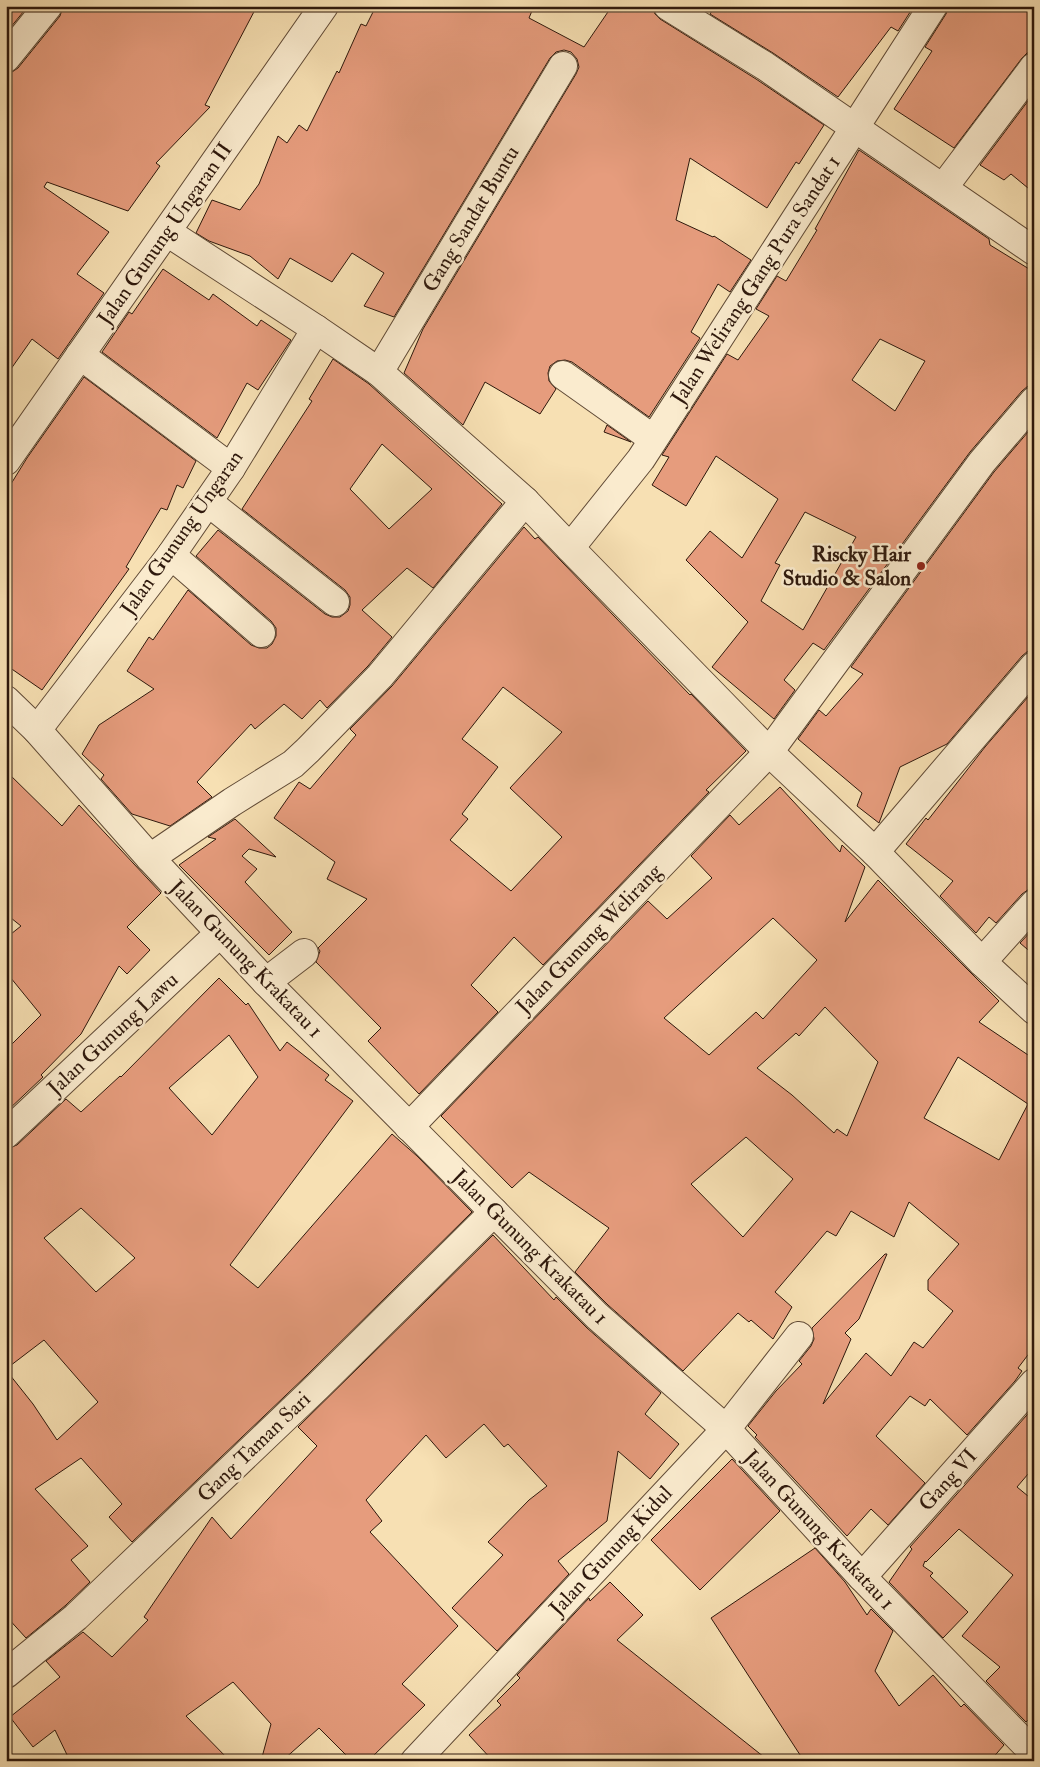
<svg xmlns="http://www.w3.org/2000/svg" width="1040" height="1767" font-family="'IM FELL Double Pica',serif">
<rect width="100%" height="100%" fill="#f7e0b3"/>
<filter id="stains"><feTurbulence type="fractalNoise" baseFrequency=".004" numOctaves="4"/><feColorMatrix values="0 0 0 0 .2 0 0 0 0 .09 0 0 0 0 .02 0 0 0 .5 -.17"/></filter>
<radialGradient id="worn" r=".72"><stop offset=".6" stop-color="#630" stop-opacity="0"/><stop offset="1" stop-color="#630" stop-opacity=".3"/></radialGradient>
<g fill="#e69c7d" stroke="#2e180c" fill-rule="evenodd">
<polygon points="6,6 28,6 6,33"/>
<polygon points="63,6 257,6 205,105 210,107 156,163 160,166 128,211 47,182 44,187 109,232 77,274 104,293 58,359 32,339 6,376 6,73 12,72 18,68 60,16"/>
<polygon points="376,6 534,6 529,18 584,47 612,6 652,6 655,14 660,19 756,79 824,125 799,164 796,162 767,208 690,158 676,220 713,237 714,236 751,260 730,292 718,284 691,332 700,338 649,417 572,362 565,360 557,361 550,366 548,373 549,381 556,389 540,414 485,382 463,425 404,373 423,329 576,74 579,67 577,59 571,52 564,50 556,52 550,58 394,317 364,306 384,273 352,253 332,282 290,258 278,279 250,256 209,241 196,233 212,200 240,210 259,184 278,136 287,143 299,125 307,131 337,71 339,73 361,24 366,26"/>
<polygon points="715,6 914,6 898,31 891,27 838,97 773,53 710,14"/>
<polygon points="949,6 1022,6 1034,14 1034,52 1027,53 1022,58 954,148 894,109 932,51 925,47 946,14"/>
<polygon points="1034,93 1034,193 1011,174 1004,180 980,165"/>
<path d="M859 150 989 239 990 245 1034 272V386H1028L1022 391 970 452 824 650 813 643 784 680 795 690 774 719 712 667 748 622 686 560 710 531 742 558 778 499 716 456 686 506 652 485 669 457 662 455 727 354 738 360 769 316 756 309 777 276 786 281 817 230 815 229ZM880 339 925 361 895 411 852 380ZM805 512 856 537 803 630 761 601 780 565 775 563Z"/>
<polygon points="163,269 209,300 213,294 257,326 261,320 291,340 258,390 247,383 217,438 102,352 129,312 132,314"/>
<path d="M333 359 369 384 502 504 433 588 407 568 362 610 392 637 368 666 327 708 320 700 302 719 284 704 255 729 251 724 197 782 212 797 170 826 132 814 101 779 104 775 82 754 99 725 154 689 127 671 149 637 153 640 188 590 251 645 259 648H267L272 644 276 636V628L271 621 196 556 218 530 325 614 332 617H340L348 611 350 605V597L345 590 242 509 312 401 309 399ZM382 444 432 489 389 529 350 489Z"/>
<polygon points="84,377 196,461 183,488 177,485 167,510 161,508 126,567 129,569 42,690 6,665 6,492 27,458"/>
<polygon points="607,425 631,442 604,432"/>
<polygon points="1034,425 1034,651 1028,651 1022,656 947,744 900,767 879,823 857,806 862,793 798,739 819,710 826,716 863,674 851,667 994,472"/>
<path d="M524 527 535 539 538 537 690 695 691 694 746 751 706 790 709 792 543 965 514 937 471 985 498 1012 419 1094 368 1041 381 1028 316 962 320 951 318 948 367 899 327 879 335 862 274 818 299 782 310 789 356 735 350 729 392 686ZM503 687 562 732 510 788 562 837 511 891 450 840 468 819 462 814 498 767 462 739Z"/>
<polygon points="1034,690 1034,889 1029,889 1022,894 996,923 989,917 976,933 940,896 953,881 906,844 926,818 928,820 985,747"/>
<polygon points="6,771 62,826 79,805 161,893 127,927 150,950 127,974 119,966 81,1034 41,1075 43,1077 6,1112 6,1050 41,1015 6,972 6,938 21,926 6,914"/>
<path d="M780 787 840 852 842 845 865 867 845 922 878 880 999 1001 979 1022 1034 1059V1347L1018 1368 1022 1371 1015 1381 967 1435 930 1399 925 1406 910 1396 876 1436 925 1483 888 1525 871 1509 847 1536 755 1437 757 1435 748 1426 776 1391 802 1364 799 1361 811 1346 814 1339 812 1328 885 1254H887L859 1319 845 1333 851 1339 823 1404 866 1353 891 1376 914 1342 923 1348 953 1311 928 1290V1280L959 1244 909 1202 894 1237 851 1211 836 1236 827 1231 775 1292 792 1307 773 1339 751 1320 749 1322 738 1313 683 1371 608 1305 575 1272 609 1228 529 1172 512 1188 441 1116 648 901 667 919 712 878 691 856 730 815 739 825ZM773 918 817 960 763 1019 756 1012 709 1055 664 1018ZM825 1007 878 1062 847 1136 837 1129 834 1133 792 1095 757 1068 796 1033 799 1036ZM958 1057 1028 1104 999 1160 924 1118ZM746 1137 793 1179 743 1237 691 1184Z"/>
<polygon points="235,819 276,857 249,849 242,856 257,869 245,882 292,932 269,955 179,865 216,839 208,837"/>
<polygon points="1034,928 1034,955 1020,943"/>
<path d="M219 978 246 1005 248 1003 280 1051 287 1042 329 1075 325 1080 353 1101 230 1265 258 1288 392 1134 417 1156 472 1212 307 1375 132 1542 109 1517 122 1504 81 1458 35 1489 88 1546 71 1560 90 1582 66 1605 26 1638 6 1616V1370L33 1404 57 1440 98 1402 44 1340 6 1369V1149L17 1145 66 1099 81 1112 120 1076 121 1077ZM229 1035 258 1077 212 1135 169 1088ZM81 1208 135 1258 96 1292 44 1238Z"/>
<polygon points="493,1235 554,1300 556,1297 587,1328 661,1393 645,1414 679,1444 650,1479 618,1451 607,1521 558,1561 569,1574 497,1651 452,1608 503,1555 488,1542 529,1500 547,1486 508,1444 504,1447 484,1424 446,1458 426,1435 366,1500 382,1521 370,1532 458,1626 402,1684 425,1705 368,1761 352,1761 319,1728 282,1761 261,1761 271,1724 233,1682 186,1716 230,1761 70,1761 55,1730 33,1747 10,1717 60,1677 46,1661 83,1632 112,1657 148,1620 144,1617 212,1517 231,1539 317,1446 298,1427"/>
<polygon points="1034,1407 1034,1467 1017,1487 1034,1501 1034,1714 1026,1722 986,1681 1000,1667 962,1636 1013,1575 959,1529 926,1562 925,1561 923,1566 933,1573 930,1576 968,1612 943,1638 889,1582 912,1549 910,1547"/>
<polygon points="732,1459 780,1511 700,1590 651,1540"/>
<polygon points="815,1548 845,1582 867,1615 871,1609 893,1631 875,1671 899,1706 933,1675 961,1707 964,1704 1004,1745 990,1761 804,1761 711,1618"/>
<polygon points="610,1582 643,1615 617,1640 769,1761 493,1761 469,1735 501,1705 497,1701 520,1678 517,1675 589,1598 590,1601"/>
</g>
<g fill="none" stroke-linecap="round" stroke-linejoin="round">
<defs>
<g id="minor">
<polyline points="668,6 765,66 1034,251"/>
<polyline points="6,58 48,6"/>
<polyline points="943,188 1034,67"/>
<polyline points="167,232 316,329 379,372 525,501 570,548 769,752 875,852 982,962 1034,1010"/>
<polyline points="80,355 231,468"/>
<polyline points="379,372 563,66"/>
<polyline points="563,375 649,436"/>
<polyline points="6,461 324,6"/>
<polyline points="208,502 335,602"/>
<polyline points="570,548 641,459 933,6"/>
<polyline points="171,555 261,633"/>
<polyline points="6,700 37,730 150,858 266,982 597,1316 726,1429 862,1577 1034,1753"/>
<polyline points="37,730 171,555 231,468 316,329"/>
<polyline points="875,852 1034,666"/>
<polyline points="150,858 232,802 293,764 308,750 380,676 525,501"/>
<polyline points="982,962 1034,904"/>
<polyline points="266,982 304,953"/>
<polyline points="409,1127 769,752 982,462 1034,401"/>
<polyline points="6,1134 220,933"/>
<polyline points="862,1577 1034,1383"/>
<polyline points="6,1674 76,1617 318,1386 494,1212"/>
<polyline points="415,1761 726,1429 799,1336"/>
</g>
</defs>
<use href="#minor" stroke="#604a36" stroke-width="30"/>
<use href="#minor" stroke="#faebce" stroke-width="28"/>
</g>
<circle fill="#8f2418" stroke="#faebce" stroke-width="2" cx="921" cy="566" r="5"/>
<g text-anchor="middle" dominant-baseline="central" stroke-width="5" stroke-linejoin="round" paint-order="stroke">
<g font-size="21" fill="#2e180c" stroke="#faebce">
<text transform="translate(471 219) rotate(-59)">Gang Sandat Buntu</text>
<text transform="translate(165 234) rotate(-55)">Jalan Gunung Ungaran II</text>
<text transform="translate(756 280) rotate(-57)">Jalan Welirang Gang Pura Sandat 1</text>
<text transform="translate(182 533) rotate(-55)">Jalan Gunung Ungaran</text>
<text transform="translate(589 939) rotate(-46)">Jalan Gunung Welirang</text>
<text transform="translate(246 959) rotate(46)">Jalan Gunung Krakatau 1</text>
<text transform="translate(113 1034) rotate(-43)">Jalan Gunung Lawu</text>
<text transform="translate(530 1247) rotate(45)">Jalan Gunung Krakatau 1</text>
<text transform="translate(254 1447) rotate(-44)">Gang Taman Sari</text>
<text transform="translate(948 1480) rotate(-48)">Gang VI</text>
<text transform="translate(819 1530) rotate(47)">Jalan Gunung Krakatau 1</text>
<text transform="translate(611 1551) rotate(-47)">Jalan Gunung Kidul</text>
</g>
<g font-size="21" font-weight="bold" fill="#2e180c" stroke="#faebce" text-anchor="end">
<text x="911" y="554">Riscky Hair<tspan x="911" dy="24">Studio &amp; Salon</tspan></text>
</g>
</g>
<rect width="1040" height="1767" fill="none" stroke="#f7e0b3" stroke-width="25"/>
<rect x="8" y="8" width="1025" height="1752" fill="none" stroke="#2e180c" stroke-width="2.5"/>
<rect x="12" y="12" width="1015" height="1742" fill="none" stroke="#2e180c"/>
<rect width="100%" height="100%" filter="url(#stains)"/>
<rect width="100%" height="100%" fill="url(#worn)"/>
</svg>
